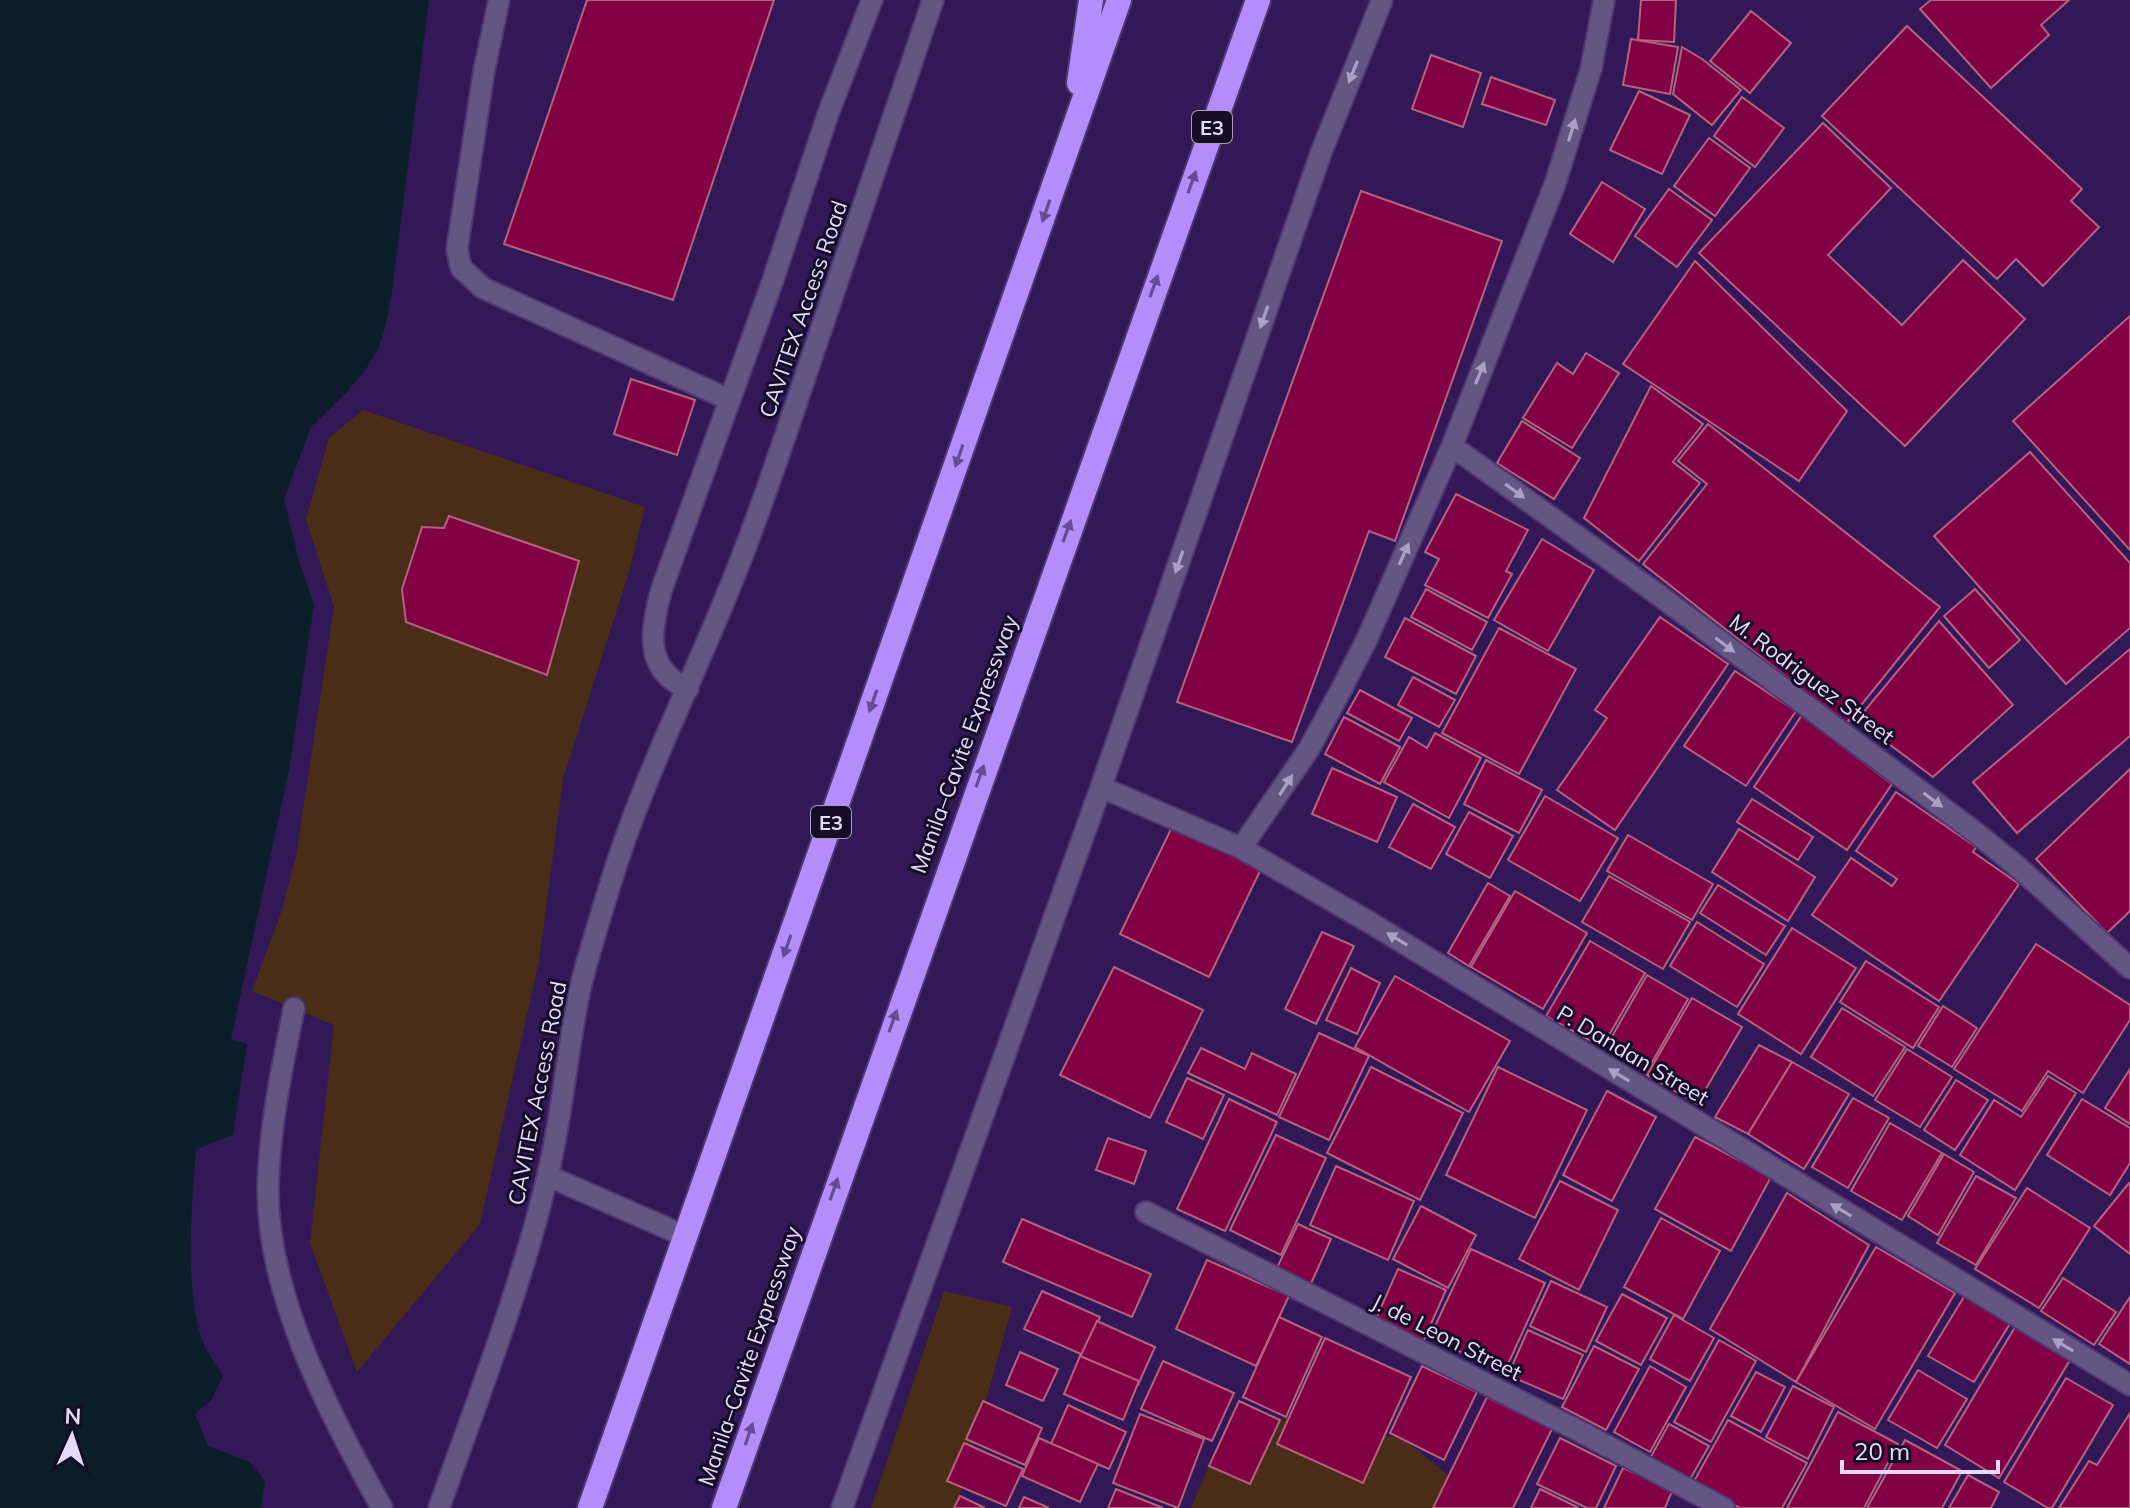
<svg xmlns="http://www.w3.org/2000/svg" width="2130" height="1508" font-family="Mulish,sans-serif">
<rect width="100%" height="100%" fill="#331857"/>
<g fill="#492d16">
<polygon points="363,410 645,507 628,575 563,779 539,961 480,1224 357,1372 310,1243 334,1025 252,991 282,910 296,856 334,607 306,519 329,438"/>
<polygon points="944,1291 1012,1307 956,1508 871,1508"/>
<polygon points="1286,1417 1403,1439 1489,1508 1191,1508 1209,1466"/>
</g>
<path fill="#0b1d28" d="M0 0H429L392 292 385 328 377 352 363 373 345 394 311 427 284 499 299 561 314 605 289 770 231 1039 247 1044 233 1135 196 1149C192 1208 184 1280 201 1337 205 1351 216 1364 223 1376L212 1399 195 1414 208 1446 250 1462 265 1481 261 1508H0Z"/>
<g fill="#820044" stroke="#b4637f" stroke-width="2">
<polygon points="587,0 774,0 673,300 504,244"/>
<polygon points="1641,0 1676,0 1674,42 1638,40"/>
<polygon points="1931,0 2069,0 2041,25 2049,35 1991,88 1920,9"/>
<polygon points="1751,11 1791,43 1750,93 1710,61"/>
<polygon points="1907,26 2082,189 2071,201 2099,227 2043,286 2016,259 1997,279 1822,116"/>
<polygon points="1631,39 1678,47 1670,94 1623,85"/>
<polygon points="1682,47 1702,59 1741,90 1712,125 1673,94"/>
<polygon points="1431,55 1481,73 1463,127 1412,109"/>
<polygon points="1491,77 1555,100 1546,125 1482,104"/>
<polygon points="1639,91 1690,115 1662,174 1610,150"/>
<polygon points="1742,97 1784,128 1755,167 1714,136"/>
<polygon points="1823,123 1891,188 1828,255 1902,325 1963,260 2025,319 1905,446 1699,253"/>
<polygon points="1709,138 1750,168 1715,216 1674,186"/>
<polygon points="1602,182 1645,209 1613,262 1570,234"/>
<polygon points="1669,189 1712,220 1677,267 1635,236"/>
<polygon points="1361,191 1502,241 1395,541 1369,531 1292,742 1177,702"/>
<polygon points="1695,261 1847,411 1799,481 1623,364"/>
<polygon points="2130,316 2130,550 2013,421"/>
<polygon points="1586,353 1619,373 1572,448 1523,418 1557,363 1573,374"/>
<polygon points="631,379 695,400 677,455 614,434"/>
<polygon points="1651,386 1703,424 1673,462 1700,483 1639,561 1584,518"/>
<polygon points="1522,421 1580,458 1554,499 1497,463"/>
<polygon points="1708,424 1940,607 1846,724 1643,564 1707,484 1678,461"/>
<polygon points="2030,452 2130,563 2130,628 2066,684 1934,536"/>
<polygon points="1456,494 1528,530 1506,571 1512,574 1488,618 1425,585 1439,559 1425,552"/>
<polygon points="449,516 579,561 547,675 406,622 402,589 422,527 444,528"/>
<polygon points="1542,539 1594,570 1548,651 1494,620"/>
<polygon points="1426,589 1487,622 1472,650 1411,617"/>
<polygon points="1975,589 2020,640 1989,668 1944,616"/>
<polygon points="1660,617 1728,664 1615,830 1557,790 1607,718 1595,710"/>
<polygon points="1405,618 1476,656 1456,694 1385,657"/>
<polygon points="1939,621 2013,705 1933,777 1857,720"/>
<polygon points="1499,628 1576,669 1519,774 1442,733"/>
<polygon points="2130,649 2130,736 2017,833 1973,782"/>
<polygon points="1735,671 1796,711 1746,786 1684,746"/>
<polygon points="1413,677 1455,700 1439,727 1398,705"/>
<polygon points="1360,690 1412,718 1399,741 1347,713"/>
<polygon points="1802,715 1892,784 1847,850 1754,787"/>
<polygon points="1344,717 1400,747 1380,784 1325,754"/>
<polygon points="1435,733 1481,758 1449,818 1384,782 1409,737 1427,748"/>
<polygon points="1486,760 1542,790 1519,833 1464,804"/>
<polygon points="1332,768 1397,797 1377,842 1312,814"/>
<polygon points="2130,769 2130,911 2107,933 2036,859"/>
<polygon points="1896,792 1976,847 1973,852 2019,884 1939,1001 1812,915 1851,858 1892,886 1897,879 1856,851"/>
<polygon points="1545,796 1618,838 1580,901 1508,860"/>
<polygon points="1752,799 1813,837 1798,860 1737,822"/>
<polygon points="1413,804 1455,827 1431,869 1389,847"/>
<polygon points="1469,812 1513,836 1490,878 1446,854"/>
<polygon points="1172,827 1261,869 1209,977 1120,934"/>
<polygon points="1739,829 1815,877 1788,921 1712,872"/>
<polygon points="1628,835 1713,884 1692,920 1607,871"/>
<polygon points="1609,876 1690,922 1663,969 1582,922"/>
<polygon points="1488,883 1510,896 1469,966 1448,953"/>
<polygon points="1718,885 1785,926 1766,955 1700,913"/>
<polygon points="1515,891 1587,933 1543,1009 1471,967"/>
<polygon points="1697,922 1764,964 1737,1007 1670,966"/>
<polygon points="1792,928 1856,968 1801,1054 1738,1014"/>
<polygon points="1322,932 1354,946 1316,1024 1285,1009"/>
<polygon points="1590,941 1645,973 1602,1047 1546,1016"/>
<polygon points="2036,944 2130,1005 2130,1020 2083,1093 2048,1071 2022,1111 1954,1069"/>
<polygon points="1866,961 1939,1007 1913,1048 1840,1002"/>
<polygon points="1114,967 1203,1010 1150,1118 1060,1075"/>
<polygon points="1351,968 1380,983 1357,1034 1326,1020"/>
<polygon points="1647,975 1688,999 1647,1071 1606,1047"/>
<polygon points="1395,976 1510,1041 1469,1112 1355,1047"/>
<polygon points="1692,998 1742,1027 1697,1104 1647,1075"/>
<polygon points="1943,1006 1977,1028 1952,1067 1918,1046"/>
<polygon points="1842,1008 1905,1047 1873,1096 1811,1057"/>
<polygon points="1319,1033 1369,1056 1329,1140 1279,1117"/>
<polygon points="1759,1045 1792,1062 1748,1134 1715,1117"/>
<polygon points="1201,1048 1245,1069 1252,1053 1296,1074 1277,1115 1188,1073"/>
<polygon points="1907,1049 1952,1077 1920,1127 1875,1100"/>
<polygon points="1792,1062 1849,1094 1804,1169 1748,1134"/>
<polygon points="1371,1067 1463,1113 1420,1200 1327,1153"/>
<polygon points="1498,1067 1587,1110 1535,1218 1446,1175"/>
<polygon points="2130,1069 2130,1124 2105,1108"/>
<polygon points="2048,1076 2076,1093 2015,1190 1960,1155 1994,1100 2021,1117"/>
<polygon points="1187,1078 1224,1095 1203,1139 1166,1122"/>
<polygon points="1956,1080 1988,1100 1955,1150 1924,1130"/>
<polygon points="1607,1091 1656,1117 1612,1201 1563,1175"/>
<polygon points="1853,1098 1889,1118 1848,1188 1812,1167"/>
<polygon points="1229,1099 1277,1122 1225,1231 1177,1209"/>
<polygon points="2082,1099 2130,1128 2130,1163 2110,1195 2047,1155"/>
<polygon points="1890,1123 1942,1153 1902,1220 1851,1191"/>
<polygon points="1276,1135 1326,1158 1281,1255 1230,1230"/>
<polygon points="1695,1137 1771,1177 1731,1251 1655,1209"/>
<polygon points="1108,1138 1146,1151 1134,1184 1096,1170"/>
<polygon points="1944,1154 1974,1172 1938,1235 1908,1216"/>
<polygon points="1336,1166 1414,1201 1388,1260 1310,1225"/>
<polygon points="1976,1176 2016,1198 1976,1265 1937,1243"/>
<polygon points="1560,1181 1618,1210 1579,1290 1519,1259"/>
<polygon points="2129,1183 2130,1184 2130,1254 2094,1226"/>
<polygon points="2027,1188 2090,1228 2039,1308 1975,1269"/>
<polygon points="1787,1193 1869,1245 1796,1382 1710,1329"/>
<polygon points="1421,1206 1476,1235 1448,1288 1393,1259"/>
<polygon points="1661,1218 1720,1251 1683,1319 1624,1287"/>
<polygon points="1022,1219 1151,1274 1132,1317 1003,1262"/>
<polygon points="1298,1224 1331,1239 1309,1288 1275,1272"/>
<polygon points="1876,1247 1955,1293 1875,1429 1796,1382"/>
<polygon points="1471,1249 1545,1283 1504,1373 1430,1337"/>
<polygon points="1207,1260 1289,1296 1256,1366 1176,1329"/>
<polygon points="1398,1269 1446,1290 1423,1342 1375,1321"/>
<polygon points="2063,1278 2116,1312 2094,1345 2041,1311"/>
<polygon points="1551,1281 1607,1307 1586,1352 1530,1326"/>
<polygon points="1042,1291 1100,1317 1083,1355 1024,1329"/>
<polygon points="1622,1294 1667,1318 1641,1365 1596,1341"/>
<polygon points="1965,1295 2011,1322 1974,1382 1928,1356"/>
<polygon points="2130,1297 2130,1364 2099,1344"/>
<polygon points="1674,1315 1714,1338 1690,1381 1650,1359"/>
<polygon points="1279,1317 1322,1337 1286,1417 1243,1397"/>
<polygon points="1097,1321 1155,1347 1138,1385 1079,1359"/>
<polygon points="2015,1327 2070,1360 1999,1478 1945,1445"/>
<polygon points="1528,1330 1583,1355 1563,1399 1508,1375"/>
<polygon points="1325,1338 1411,1377 1363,1483 1277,1444"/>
<polygon points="1719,1340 1756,1361 1711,1442 1674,1422"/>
<polygon points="1594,1346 1639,1369 1606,1430 1562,1407"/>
<polygon points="1020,1352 1058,1369 1043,1401 1006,1385"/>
<polygon points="1080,1356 1139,1381 1123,1420 1064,1394"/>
<polygon points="1163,1361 1234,1393 1212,1441 1141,1409"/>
<polygon points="1422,1366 1477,1392 1444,1460 1390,1433"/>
<polygon points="1650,1366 1686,1387 1650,1452 1614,1432"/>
<polygon points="1918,1370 1967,1399 1937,1448 1888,1420"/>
<polygon points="1756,1372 1785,1387 1761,1432 1731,1416"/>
<polygon points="2066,1378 2113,1405 2052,1508 2048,1508 2004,1482"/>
<polygon points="1793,1386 1834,1407 1808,1459 1766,1437"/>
<polygon points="1487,1397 1552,1429 1513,1508 1433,1508"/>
<polygon points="983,1401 1042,1428 1025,1465 966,1439"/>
<polygon points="1239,1401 1280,1420 1250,1484 1209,1466"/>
<polygon points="1068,1405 1126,1432 1109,1469 1051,1444"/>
<polygon points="1838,1412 1898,1444 1864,1508 1787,1508"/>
<polygon points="2130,1413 2130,1508 2059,1508 2089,1461 2097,1465"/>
<polygon points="1140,1414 1204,1439 1178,1508 1113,1483"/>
<polygon points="1728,1420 1807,1463 1782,1508 1740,1508 1693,1483"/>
<polygon points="1669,1424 1709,1446 1689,1481 1649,1460"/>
<polygon points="1039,1438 1098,1464 1080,1502 1022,1476"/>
<polygon points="1560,1438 1616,1466 1596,1508 1587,1508 1537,1484"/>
<polygon points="1905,1440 1962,1471 1942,1508 1867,1508"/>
<polygon points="964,1443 1023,1469 1006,1506 947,1481"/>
<polygon points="1623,1468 1673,1489 1665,1508 1604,1508"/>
<polygon points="1968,1475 1999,1492 1991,1508 1949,1508"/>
<polygon points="1116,1489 1163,1508 1108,1508"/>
<polygon points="1540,1489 1579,1508 1531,1508"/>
<polygon points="960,1496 985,1508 954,1508"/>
<polygon points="1024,1497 1049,1508 1019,1508"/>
</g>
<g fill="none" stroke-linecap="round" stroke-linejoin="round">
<defs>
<g id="service">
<polyline points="499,0 484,71 457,249 461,268 483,288 730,400"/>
<polyline points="1382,0 1322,150 1101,787 1241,848 1369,922 2130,1385"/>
<polyline points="1452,446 1660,596 1975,832 2018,867 2130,968"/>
<path d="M688 689C643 669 651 631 661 591L773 280 828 114 872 0"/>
<polyline points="1241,848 1309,749 1341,690 1367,639 1452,446 1555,184 1591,69 1604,0"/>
<path d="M294 1008C282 1068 269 1128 268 1189 267 1296 331 1417 382 1508"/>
<polyline points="548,1176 685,1236"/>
<polyline points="1146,1212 1581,1432 1724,1508"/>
</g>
<g id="minor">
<path d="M439 1508C478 1398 521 1288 548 1174 563 1112 567 1048 581 985 589 952 600 918 610 885 644 773 699 669 741 559 770 485 794 409 820 333 858 222 895 111 933 0"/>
<polyline points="842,1508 1101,787"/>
</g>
<g id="motorway">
<polyline points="1079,83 1091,0"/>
<polyline points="590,1508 1119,0"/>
<path d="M724 1508C899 1004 1076 501 1258 0"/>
</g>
</defs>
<use href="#service" stroke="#4f3771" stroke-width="24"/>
<use href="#minor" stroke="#4f3771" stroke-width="24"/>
<use href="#motorway" stroke="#4f3771" stroke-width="28"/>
<use href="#service" stroke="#645582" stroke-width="20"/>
<use href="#minor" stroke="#645582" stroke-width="20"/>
<use href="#motorway" stroke="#b58cfc" stroke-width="24"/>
</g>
<defs><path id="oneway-solid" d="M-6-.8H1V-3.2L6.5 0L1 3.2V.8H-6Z" transform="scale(2)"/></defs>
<g fill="#aa9fc4">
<use href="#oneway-solid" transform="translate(1353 72) rotate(112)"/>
<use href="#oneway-solid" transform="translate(1572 130) rotate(-73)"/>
<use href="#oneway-solid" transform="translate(1264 317) rotate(109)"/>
<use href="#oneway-solid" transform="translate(1480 373) rotate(-68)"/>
<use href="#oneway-solid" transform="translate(1515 491) rotate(36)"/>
<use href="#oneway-solid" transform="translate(1404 554) rotate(-66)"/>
<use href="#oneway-solid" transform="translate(1179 562) rotate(109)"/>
<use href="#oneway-solid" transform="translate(1725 645) rotate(37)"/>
<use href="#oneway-solid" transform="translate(1286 785) rotate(-57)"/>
<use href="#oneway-solid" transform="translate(1933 800) rotate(37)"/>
<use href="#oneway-solid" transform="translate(1397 939) rotate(-149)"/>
<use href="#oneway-solid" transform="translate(1619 1075) rotate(-149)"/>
<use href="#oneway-solid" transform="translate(1841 1210) rotate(-149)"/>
<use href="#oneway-solid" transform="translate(2063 1345) rotate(-149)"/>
</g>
<g fill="#664c92">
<use href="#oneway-solid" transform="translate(1192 182) rotate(-70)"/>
<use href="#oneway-solid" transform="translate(1046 211) rotate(109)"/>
<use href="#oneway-solid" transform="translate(1154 286) rotate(-70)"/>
<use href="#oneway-solid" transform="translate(959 456) rotate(109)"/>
<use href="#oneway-solid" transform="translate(1067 531) rotate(-70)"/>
<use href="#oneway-solid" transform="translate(873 701) rotate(109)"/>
<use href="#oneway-solid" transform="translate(980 776) rotate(-70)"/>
<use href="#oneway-solid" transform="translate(787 946) rotate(109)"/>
<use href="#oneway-solid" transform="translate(893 1021) rotate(-70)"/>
<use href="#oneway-solid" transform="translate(834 1189) rotate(-71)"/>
<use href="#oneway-solid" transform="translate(749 1434) rotate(-71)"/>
</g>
<g text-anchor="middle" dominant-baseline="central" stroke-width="6" stroke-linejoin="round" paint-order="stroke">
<g fill="#160c27" stroke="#a69dbb" stroke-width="2">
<rect x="1192" y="111" width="40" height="32" rx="6"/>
<rect x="811" y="806" width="40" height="32" rx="6"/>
</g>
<g font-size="20" font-weight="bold" fill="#e4dbfa">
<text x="1212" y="127">E3</text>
<text x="831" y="822">E3</text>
</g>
<g font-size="22" fill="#e4dbfa" stroke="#160c27">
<text transform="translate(803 309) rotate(-71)">CAVITEX Access Road</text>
<text transform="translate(1812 679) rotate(37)">M. Rodriguez Street</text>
<text transform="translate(964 744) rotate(-70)">Manila–Cavite Expressway</text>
<text transform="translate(1633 1055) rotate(31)">P. Dandan Street</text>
<text transform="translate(537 1093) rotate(-79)">CAVITEX Access Road</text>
<text transform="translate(1447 1337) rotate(27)">J. de Leon Street</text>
<text transform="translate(749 1356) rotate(-71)">Manila–Cavite Expressway</text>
</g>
</g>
<g transform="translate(72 1436) rotate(3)" stroke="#160c27" stroke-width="6" paint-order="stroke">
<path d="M0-6L14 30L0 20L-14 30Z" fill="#e4dbfa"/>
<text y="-12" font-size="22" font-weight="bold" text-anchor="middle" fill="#e4dbfa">N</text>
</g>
<path d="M1842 1460v12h156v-12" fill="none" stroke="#e4dbfa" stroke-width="4"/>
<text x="1854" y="1460" font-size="24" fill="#e4dbfa" stroke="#160c27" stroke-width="6" paint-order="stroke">20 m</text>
</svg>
